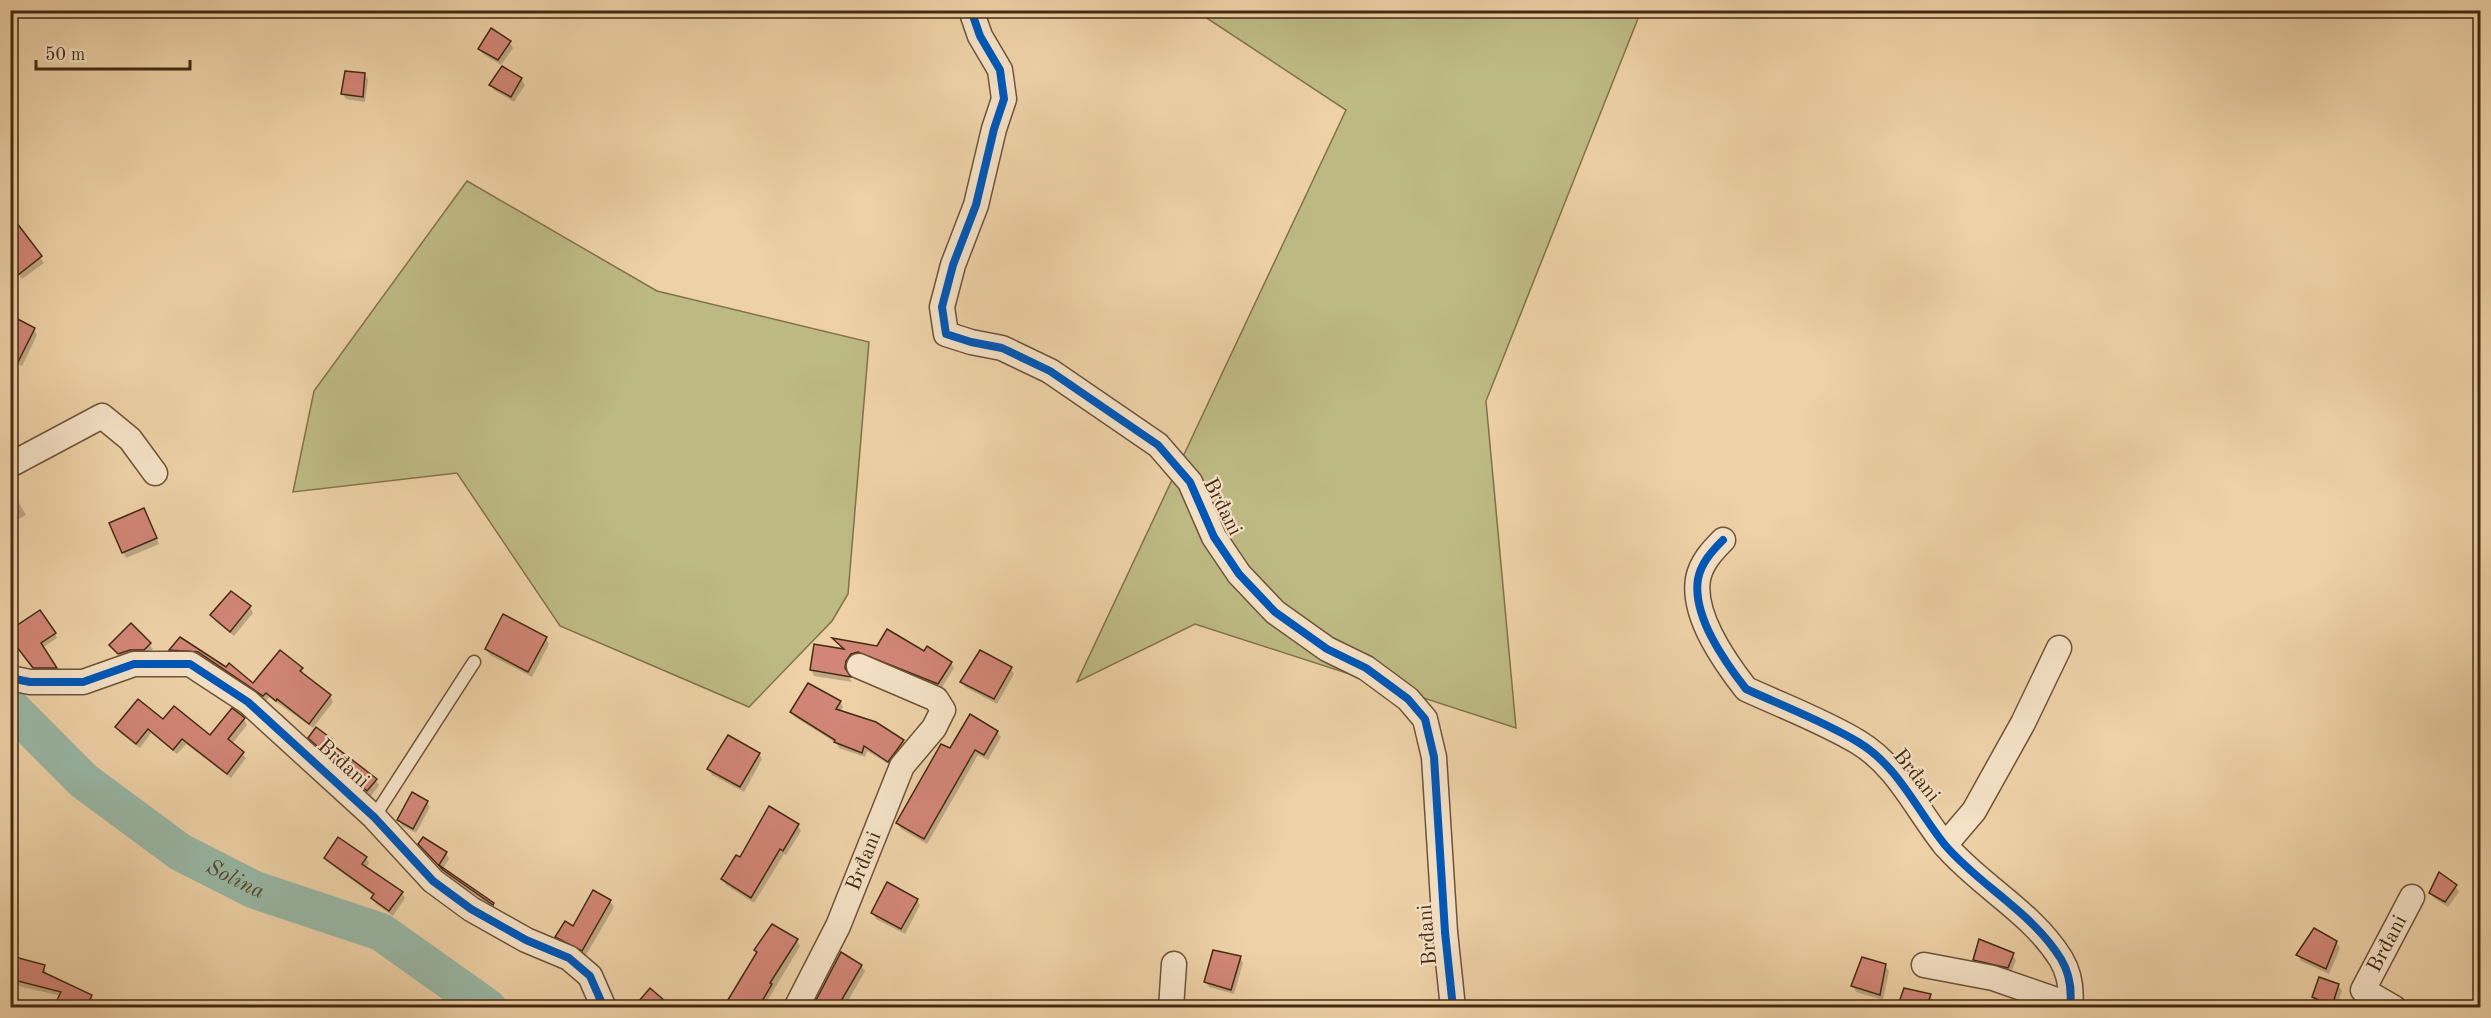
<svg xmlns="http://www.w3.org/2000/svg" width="2491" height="1018" font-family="'Old Standard TT',serif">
<rect width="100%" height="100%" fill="#eed1a7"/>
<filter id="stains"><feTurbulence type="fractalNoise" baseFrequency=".00333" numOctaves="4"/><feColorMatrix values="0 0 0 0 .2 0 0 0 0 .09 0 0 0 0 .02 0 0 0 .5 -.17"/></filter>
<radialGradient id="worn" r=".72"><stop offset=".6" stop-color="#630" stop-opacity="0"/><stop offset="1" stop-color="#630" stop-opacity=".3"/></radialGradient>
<g fill="#beba84" stroke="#82724b" stroke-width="1.5">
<polygon points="1196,11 1641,11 1486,401 1516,728 1195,624 1077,682 1346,110"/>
<polygon points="467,181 657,291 869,342 848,594 832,621 749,707 560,626 457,473 293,492 314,391"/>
</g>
<g fill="#0003">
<polygon points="509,42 513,48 501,65 483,54 480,49"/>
<polygon points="365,74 368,80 365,102 346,99 343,94"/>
<polygon points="521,79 525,85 514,102 494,90 491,85"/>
<polygon points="15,223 44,263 22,279 10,262"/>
<polygon points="34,329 37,335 22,366 10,360"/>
<polygon points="10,488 26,515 10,524"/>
<polygon points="147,515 159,544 126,558 123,552"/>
<polygon points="250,607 253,613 234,636 215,621 212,616"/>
<polygon points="55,633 57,638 42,648 58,672 37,672 11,638"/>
<polygon points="181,639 253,685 302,669 304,676 330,696 333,702 313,728 269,697 266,701 201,657 173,655 171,650"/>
<polygon points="546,639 549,644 532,677 490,655 486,649"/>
<polygon points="835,640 925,653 951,663 954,668 941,689 848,667 847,675 852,682 814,676 811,670 845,650"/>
<polygon points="149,644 153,649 147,655 123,659 110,645"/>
<polygon points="1010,668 1014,674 997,704 965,687 962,682"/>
<polygon points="840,702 843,707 840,712 903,741 906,746 892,766 867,751 865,757 839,748 836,743 795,717 792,712"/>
<polygon points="244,719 247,725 232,744 246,758 231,778 186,744 177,754 151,733 140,748 120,733 117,727 163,721 210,737"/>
<polygon points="997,732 1001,737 988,760 978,755 927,844 901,829 898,823 950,750"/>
<polygon points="310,738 330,740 332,747 375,780 379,785 371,796 313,743"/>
<polygon points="759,754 762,759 744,792 712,775 709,769"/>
<polygon points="427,802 430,807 416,833 402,826 399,820"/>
<polygon points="798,825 801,831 786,855 784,854 754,903 726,885 723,879 740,859"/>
<polygon points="420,844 446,853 449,859 442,870 493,904 496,909 447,876"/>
<polygon points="326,858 366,858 369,863 366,868 402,893 405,898 393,916 376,904 373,898 374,896 329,863"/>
<polygon points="2455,886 2459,892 2448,907 2434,898 2430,893"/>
<polygon points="917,900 920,905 905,934 876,919 873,913"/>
<polygon points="610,901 614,907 586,955 560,942 557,937 574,928"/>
<polygon points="797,940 800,946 763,1008 724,1008 758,954 756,950"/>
<polygon points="2336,942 2340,948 2329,974 2301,961 2298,955"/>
<polygon points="2012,954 2016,960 2011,973 1978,965 1974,959"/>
<polygon points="1240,957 1243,963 1234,994 1209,987 1206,982"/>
<polygon points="1885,965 1889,971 1883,1000 1856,992 1853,986"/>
<polygon points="44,966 46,975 91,996 94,1002 92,1008 55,1008 61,996 14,985 11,979"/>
<polygon points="861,966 865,971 844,1008 814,1008"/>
<polygon points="2338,985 2342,991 2336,1008 2327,1008 2317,1003 2314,997"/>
<polygon points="1930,995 1933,1000 1931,1008 1900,1008"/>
<polygon points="2477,997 2480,999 2480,1008 2471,1008"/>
<polygon points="1960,1004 1986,1008 1959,1008"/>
</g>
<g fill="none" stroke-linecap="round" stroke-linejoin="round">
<path stroke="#99b7a5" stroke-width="38" id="s1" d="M10 707 84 781 180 852 255 890 381 932 488 1008"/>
</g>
<g fill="#d28677" stroke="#452a12" stroke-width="1.5">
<polygon points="491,28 511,41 498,60 478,49"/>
<polygon points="502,66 522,78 511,97 489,85"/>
<polygon points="345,71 365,73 363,97 341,94"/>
<polygon points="10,214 42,256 18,275 10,264"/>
<polygon points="10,315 35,328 10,378"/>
<polygon points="144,508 157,538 122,553 109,523"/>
<polygon points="231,591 251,606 230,632 210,615"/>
<polygon points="40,610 56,633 41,643 57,668 33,668 10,638 10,630"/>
<polygon points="503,614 547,637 528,672 485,649"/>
<polygon points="131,623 151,643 144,650 130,650 118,654 109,645"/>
<polygon points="887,629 924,651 927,646 952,662 938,684 858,652 851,654 846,661 845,668 851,677 810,670 814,644 844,649 832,638 877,646"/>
<polygon points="180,637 226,667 229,663 253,683 280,650 303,668 300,671 331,695 309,724 277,699 276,701 266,693 263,696 198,652 169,650"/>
<polygon points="980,650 1012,667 994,699 960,682"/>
<polygon points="808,683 841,701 836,709 876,722 904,740 888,762 864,746 862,753 834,742 835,740 790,712"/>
<polygon points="138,699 163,719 174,706 210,735 232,708 245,718 228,739 244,752 227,774 182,739 173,750 148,729 136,744 115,727"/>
<polygon points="970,714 998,731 984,755 975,750 924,839 896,823 941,744 950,748"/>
<polygon points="316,727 332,739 329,742 377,779 367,791 308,738"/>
<polygon points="728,735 760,753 740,787 707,769"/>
<polygon points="412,792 428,801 413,829 397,820"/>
<polygon points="769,806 799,824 783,851 780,849 751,898 721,879 736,855 740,857"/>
<polygon points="338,837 367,857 362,864 403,892 389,911 371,898 374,894 324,858"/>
<polygon points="423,837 447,852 439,865 494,903 493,905 443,870 418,844"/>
<polygon points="2439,872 2457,885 2445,902 2429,893"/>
<polygon points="887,882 918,899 901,929 871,913"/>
<polygon points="593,890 611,900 582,951 555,937 565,921 573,926"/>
<polygon points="772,924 798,939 770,983 772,984 758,1008 723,1008 757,952 754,950"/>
<polygon points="2314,928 2337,941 2326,969 2296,955"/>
<polygon points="1979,939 2014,953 2008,968 1973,960"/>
<polygon points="1213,950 1241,956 1231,990 1204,982"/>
<polygon points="841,952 862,965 837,1008 812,1008"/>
<polygon points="15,957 45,965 43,972 92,995 86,1008 53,1008 61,992 10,979"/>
<polygon points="1862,957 1886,964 1880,995 1851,986"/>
<polygon points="2319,977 2339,984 2332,1006 2312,997"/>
<polygon points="650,988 673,1008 633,1008"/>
<polygon points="1904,988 1931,994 1926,1008 1897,1008"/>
</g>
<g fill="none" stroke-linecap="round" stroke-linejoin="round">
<defs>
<polyline id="service" points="374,817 474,662"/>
<g id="minor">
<polyline points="971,10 980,36 1000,70 1004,99 994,129 976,205 953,265 942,307 946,334 971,342 1002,348 1050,371 1158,445 1190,482 1214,537 1239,574 1275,612 1327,649 1366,668 1408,699 1425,719 1434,757 1445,932 1453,1008"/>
<polyline points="10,465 102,416 130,439 155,473"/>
<path d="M1723 540C1712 551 1701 563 1698 579 1692 616 1725 662 1746 689 1783 706 1823 721 1858 742 1898 766 1916 809 1945 845 1980 886 2032 912 2061 959 2070 974 2072 991 2070 1008"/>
<polyline points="10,678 30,682 83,682 134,664 190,664 248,702 374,817 433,881 471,909 526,940 569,958 590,976 604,1008"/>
<polyline points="1945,845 1974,811 2023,723 2059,648"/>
<polyline points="1924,965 1993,978 2071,1005"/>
<path id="s2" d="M796 1008 838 926 902 766 934 728 943 710 936 699 859 666"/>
<polyline points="1171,1008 1174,964"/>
<path id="s3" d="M2394 1008 2363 990 2412 897"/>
</g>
</defs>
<use href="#service" stroke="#6f5437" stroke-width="15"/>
<use href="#minor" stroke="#6f5437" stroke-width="27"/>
<use href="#service" stroke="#f4e1c6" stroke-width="12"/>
<use href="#minor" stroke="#f4e1c6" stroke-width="24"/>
<defs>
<g id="cycleway">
<polyline points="971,10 980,36 1000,70 1004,99 994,129 976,205 953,265 942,307 946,334 971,342 1002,348 1050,371 1158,445 1190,482 1214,537 1239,574 1275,612 1327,649 1366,668 1408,699 1425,719 1434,757 1445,932 1453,1008"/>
<path d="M1723 540C1712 551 1701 563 1698 579 1692 616 1725 662 1746 689 1783 706 1823 721 1858 742 1898 766 1916 809 1945 845 1980 886 2032 912 2061 959 2070 974 2072 991 2070 1008"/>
<polyline points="10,678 30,682 83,682 134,664 190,664 248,702 374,817 433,881 471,909 526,940 569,958 590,976 604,1008"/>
</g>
</defs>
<use href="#cycleway" stroke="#f4e1c6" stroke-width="11"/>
<use href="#cycleway" stroke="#0057b8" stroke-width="8"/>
</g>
<g text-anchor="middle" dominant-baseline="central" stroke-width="4.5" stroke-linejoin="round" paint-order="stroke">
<g font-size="21" fill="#452a12" stroke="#f4e1c6">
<text transform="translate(1222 507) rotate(63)">Brđani</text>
<text transform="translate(343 764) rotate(42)">Brđani</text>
<text transform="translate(1916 776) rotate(51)">Brđani</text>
<text stroke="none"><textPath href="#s2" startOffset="162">Brđani</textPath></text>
<text transform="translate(1428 935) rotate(-95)">Brđani</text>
<text stroke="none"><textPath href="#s3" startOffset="88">Brđani</textPath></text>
</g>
<g font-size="22" font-style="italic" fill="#56462f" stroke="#f4e1c6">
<text stroke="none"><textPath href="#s1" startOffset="286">Solina</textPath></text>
</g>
</g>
<rect width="2491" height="1018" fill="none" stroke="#eed1a7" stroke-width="36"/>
<rect x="12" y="12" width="2467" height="994" fill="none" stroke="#452a12" stroke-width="3"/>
<rect x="18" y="18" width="2455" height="982" fill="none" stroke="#452a12" stroke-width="1.5"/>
<path d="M36 60v9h154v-9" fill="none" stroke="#452a12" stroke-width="3"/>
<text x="45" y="60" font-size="18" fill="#452a12" stroke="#f4e1c6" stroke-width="4.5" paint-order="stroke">50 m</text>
<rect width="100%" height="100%" filter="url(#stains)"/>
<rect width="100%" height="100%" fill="url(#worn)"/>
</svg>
